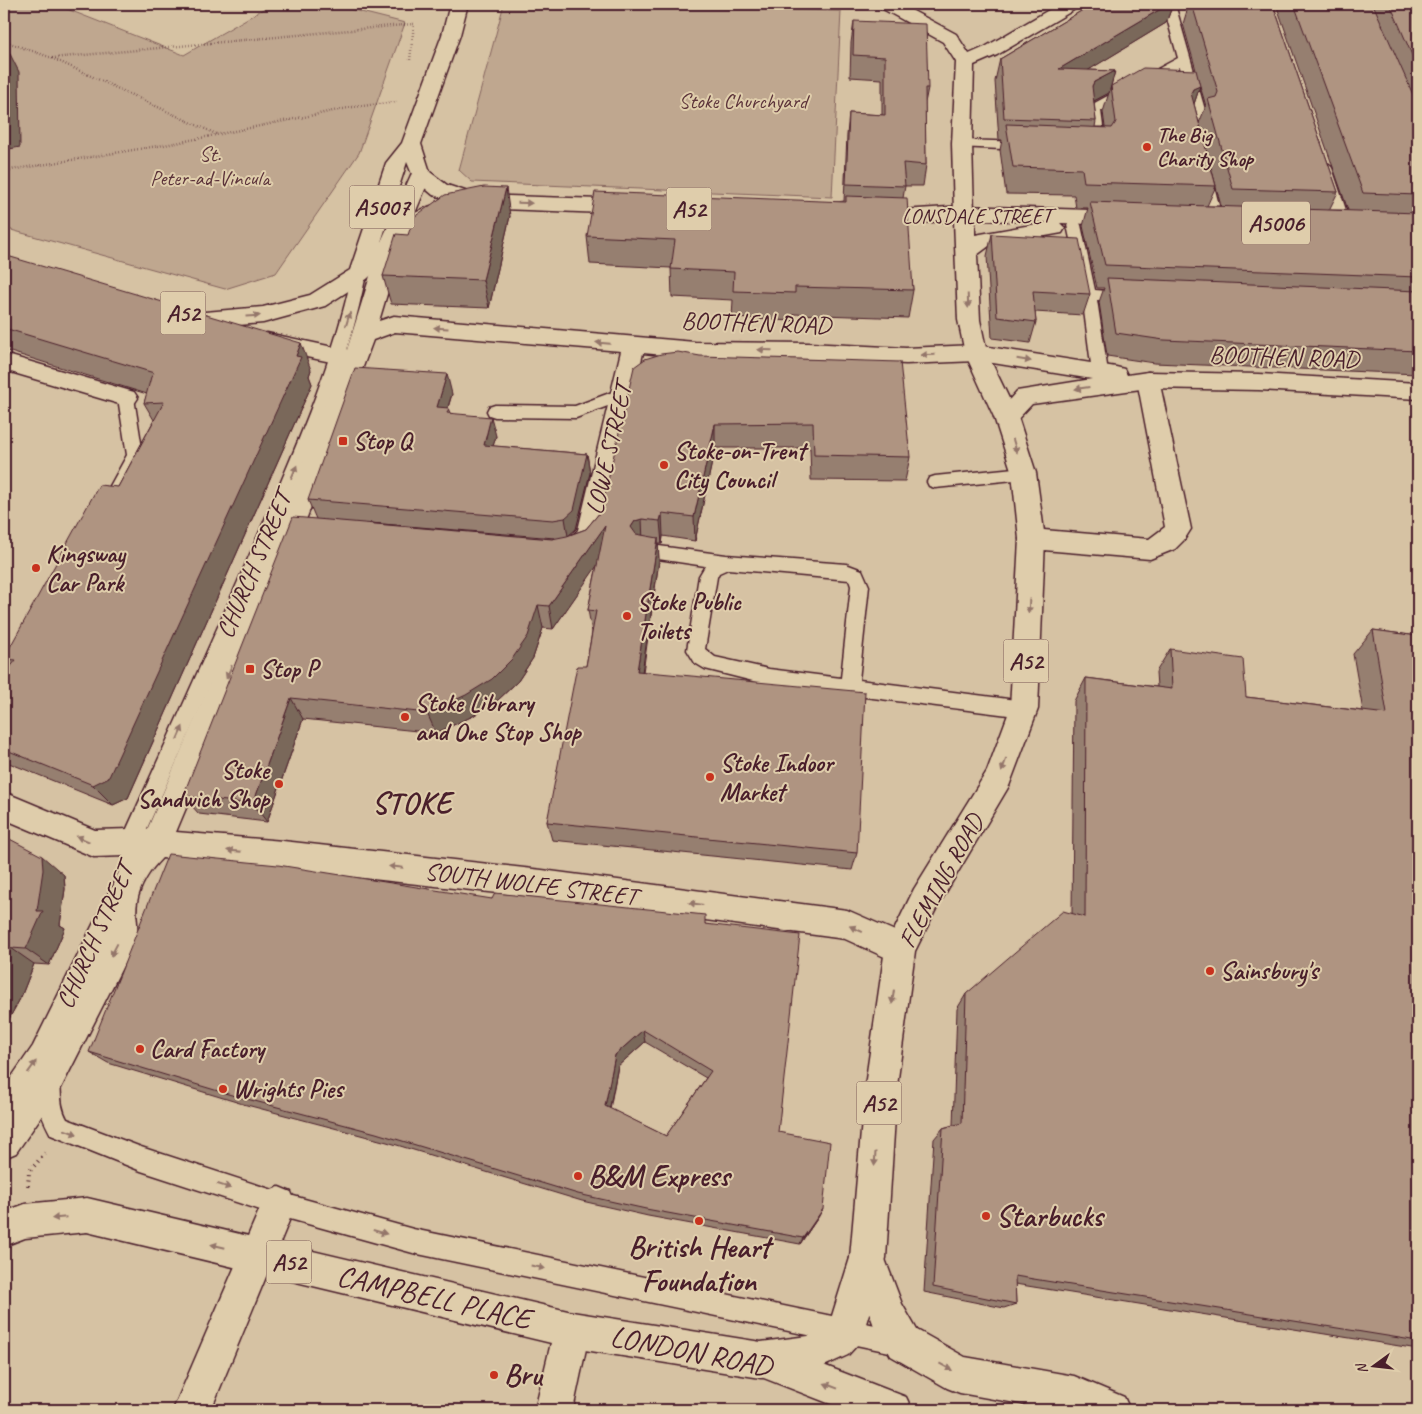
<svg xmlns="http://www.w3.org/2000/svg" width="1422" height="1414" font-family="Caveat,sans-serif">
<rect width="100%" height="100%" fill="#d6c2a3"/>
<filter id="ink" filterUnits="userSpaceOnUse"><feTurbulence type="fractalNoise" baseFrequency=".02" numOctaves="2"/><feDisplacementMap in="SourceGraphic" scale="10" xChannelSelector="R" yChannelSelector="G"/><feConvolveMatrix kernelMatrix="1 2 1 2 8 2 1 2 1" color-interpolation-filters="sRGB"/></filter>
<g filter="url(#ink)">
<g fill="#bfa78f" stroke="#84635d">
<polygon points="4,4 54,4 184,55 272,4 329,4 405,23 359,153 276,273 225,289 4,228"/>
<polygon points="504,4 841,11 832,197 472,182 459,170"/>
</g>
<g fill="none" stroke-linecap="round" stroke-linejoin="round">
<defs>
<g id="lane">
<polygon points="1163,4 1175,4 1207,117 1205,120 1197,122 1201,135 1194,139 1187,135 1183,119 1185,116 1193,114 1180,67 1101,111 1106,149 1099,153 1092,152 1090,149 1092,146 1087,109 1089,106 1178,58"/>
<polygon points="962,140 1025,142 1032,146 1025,150 957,147 955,144"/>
<polygon points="1204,170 1209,171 1211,174 1223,221 1221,224 1211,224 1209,221 1197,174 1199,171"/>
<polygon points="1074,220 1079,222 1081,225 1095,290 1132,293 1134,297 1132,301 1097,300 1108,372 1106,376 1100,378 1094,376 1092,372 1082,295 1067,225 1069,222"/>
<path d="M359 269 364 271 366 274C349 363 313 447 277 530 233 635 187 738 141 842V852L138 859 131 861 124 859 121 852V842C168 738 215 635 260 531 296 447 333 364 352 274L354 271Z"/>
<polygon points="623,388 629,390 631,394 629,398 576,418 495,417 489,415 487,411 489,407 495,405 575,406"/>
<polygon points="126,392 132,394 134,398 143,455 112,513 106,514 100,513 98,508 127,455 118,398 120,394"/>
<polygon points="1024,467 1030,469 1032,473 1030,477 1024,479 935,488 929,486 927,482 929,478 935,476"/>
<path d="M644 544 726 555 846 564 862 570 869 586 859 680 1024 701 1031 703 1033 709 1031 715 1024 717 769 685 705 669 695 663 687 650 699 576 705 566 638 556 635 551 638 546ZM728 569 849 580 851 586 841 678 769 669 715 657 705 649 717 577 719 573Z"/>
<path d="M118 885 125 888 128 895 49 1062 42 1072 49 1069 57 1072C64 1090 57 1100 67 1119L141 1147 279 1192 413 1229 904 1331 913 1334 916 1343 913 1352 904 1355 413 1253 279 1216 141 1171 51 1135C41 1116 31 1095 40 1074L12 1115 4 1118V1088L33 1046 111 888Z"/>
</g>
<g id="street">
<polygon points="878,4 900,4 956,34 969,54 985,47 1059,4 1080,4 1077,8 997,55 974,65 972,144 974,213 971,218 964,220 957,218 954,213 952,144 956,62 943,42 881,8"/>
<polygon points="1322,162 1329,164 1332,168 1351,225 1348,230 1341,232 1334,230 1331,225 1312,168 1315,164"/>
<path d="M421 169 428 171 431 175 402 244 379 321 394 316 695 342 808 343 906 348 976 345 984 347 987 353 984 359 976 361 906 364 808 359 695 358 643 353 602 534C593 550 579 561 561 555L557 548 561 541 569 539 578 530 621 351 395 332 373 340 303 528 176 832 283 841 542 870 847 910 911 938 915 949 911 960 900 964 845 939 542 898 283 869 162 858C150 870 140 885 137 902 134 918 141 928 134 944L61 1088 16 1153 4 1158V1113L37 1064 108 932 107 902 125 856 94 857 4 819V792L95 830 131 829 147 830 277 528 341 364 267 349 259 347 256 341 259 335 267 333 347 350 380 244 411 175 414 171Z"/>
<polygon points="4,354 134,392 138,398 134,404 126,406 4,370"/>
<polygon points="1148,372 1156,374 1159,380 1191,529 1184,540 1175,549 1150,559 1032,549 1023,546 1019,539 1023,532 1032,529 1149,539 1165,527 1137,380 1140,374"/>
<polygon points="279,1187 291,1192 296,1204 211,1410 173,1410 267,1192"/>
<polygon points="572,1312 585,1317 590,1330 573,1410 535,1410 554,1330 559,1317"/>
</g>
<g id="secondary">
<polygon points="976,345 1116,367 1124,369 1127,375 1148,372 1259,374 1418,383 1418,399 1259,390 1148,388 1032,404 1014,423 1006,426 998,423 994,417 1017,391 1092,379 968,359 965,353 968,347"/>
<polygon points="868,1240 880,1246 902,1304 917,1330 965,1357 1074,1376 1124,1397 1130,1410 1055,1410 960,1393 947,1388 891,1356 874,1326 850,1258 856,1246"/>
<polygon points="764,1342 906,1397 912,1410 846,1410 751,1373 746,1360 751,1347"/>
</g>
<g id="primary">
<path d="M450 4H468L460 35 421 144 430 172 447 185 477 195 630 200 637 202 640 207 637 212 630 214 476 208 433 195 414 179 407 162 381 242C398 226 425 198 451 205L454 210 451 215 424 225 367 279 325 306 263 323 204 328 173 317 170 312 173 307 181 304 205 312 263 307 310 295 350 270 386 163 402 143 442 35Z"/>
<path d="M964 206 1122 211 1129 213 1132 218 1129 223 1122 225 1060 223 1065 228 1062 233 989 246 977 255 980 320 987 353 1018 417 1036 473 1045 539 1038 709 1009 786 936 909 915 951 897 1086 886 1258 864 1330 859 1343 848 1355 811 1372 761 1378 572 1348 87 1232 25 1238 4 1246V1212L25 1204 87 1198 572 1312 761 1342 808 1336 822 1329 831 1319 850 1258 865 1086 885 949 914 889 987 771 1010 709 1019 539 1012 473 994 417 965 353 958 320 954 220C925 222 891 228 863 221L860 216 863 211 870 209 902 210ZM975 220 1048 222 975 235Z"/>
</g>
</defs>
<use href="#lane" stroke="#4a1f2b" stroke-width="3"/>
<use href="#street" stroke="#4a1f2b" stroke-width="3"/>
<use href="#secondary" stroke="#4a1f2b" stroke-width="3"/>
<use href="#primary" stroke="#4a1f2b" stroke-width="3"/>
<g stroke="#4a1f2b" stroke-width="2.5" stroke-dasharray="0.5 2.5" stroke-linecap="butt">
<polyline points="4,41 52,58 216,134"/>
<polyline points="52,58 414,24 410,60"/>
<polyline points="4,171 176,143 353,107 397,102"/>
</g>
<polyline stroke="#4a1f2b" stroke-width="4" stroke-dasharray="1 4.5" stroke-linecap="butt" points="28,1186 29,1172 45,1153"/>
<use href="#lane" fill="#dfcdab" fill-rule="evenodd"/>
<use href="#street" fill="#dfcdab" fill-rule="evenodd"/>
<use href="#secondary" fill="#dfcdab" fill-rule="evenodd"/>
<use href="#primary" fill="#dfcdab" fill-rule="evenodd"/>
</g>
<g fill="#967f6f" stroke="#4a1f2b" fill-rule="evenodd">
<path d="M1093 4H1173L1166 23 1088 70 1115 71 1109 93 1094 101 1096 121 1095 127H1105L1103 112 1111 86 1196 70 1183 24 1189 4H1273L1338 192 1329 210H1348L1276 4H1418V374L1154 363 1107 356 1099 302 1104 288H1097L1083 226 1088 208H1076L1074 195 1006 194 1000 150 1002 140H999L995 81 1000 59ZM1200 86 1206 106 1199 123 1221 206H1207L1216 186 1194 104Z"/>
<polygon points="854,21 928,88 925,103 926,165 923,186 905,186 903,198 913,290 908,318 794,314 793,321 732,318 733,300 672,297 671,268 590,264 587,236 844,201 847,135 849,113 882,115 882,79 850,77 851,43"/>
<polygon points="510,216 489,308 391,304 383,276 408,235"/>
<polygon points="992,234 1090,294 1083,315 1035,312 1036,322 1030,343 992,338 987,256"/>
<polygon points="4,255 311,370 309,376 312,384 128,798 113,805 4,761 4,675 11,666 4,659 118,487 154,420 144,403 147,394 4,350"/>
<path d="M645 359 910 457 905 481 811 480 810 448H715L695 541 663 536 662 544H658L659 561 643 672 857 853 852 870 552 840 547 822 586 666 592 632 588 610 597 565 553 629 543 628 533 658 518 681 498 700 473 716 436 733 303 719 267 822 199 814 183 796 316 519 308 500 452 394 448 408 450 413 496 436 493 446 587 454 590 473 576 529 569 535 586 529 601 511ZM370 523 555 538 552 539Z"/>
<polygon points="1373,630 1418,636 1418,1349 1015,1284 1016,1304 1004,1308 924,1292 934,1139 943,1128 953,1125 957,1009 966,994 1072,914 1074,701 1086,678 1157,687 1156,672 1170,649 1246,697 1363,711 1353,654"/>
<polygon points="4,836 64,875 65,889 60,925 65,928 49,965 34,964 21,997 4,1028"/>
<path d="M492 899 706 924 778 1132 819 1216 800 1244 648 1216 582 1201 387 1142 243 1104 108 1063 89 1052ZM645 1042 706 1078 666 1136 610 1109 618 1066Z"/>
</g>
<g fill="#7a685a" stroke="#4a1f2b">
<polygon points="1169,4 1173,4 1166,23 1054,91 1059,69"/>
<polygon points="8,50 19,72 20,147 4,150 4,126"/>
<polygon points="1115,71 1109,93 1088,104 1092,86 1094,82"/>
<polygon points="1200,86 1191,113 1191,93 1193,89"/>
<polygon points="506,188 510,216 489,308 483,280"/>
<polygon points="301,343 311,370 309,376 312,384 128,798 113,805 93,785 296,356"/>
<polygon points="447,374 452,394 442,426 437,407"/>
<polygon points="491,417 496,436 488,464 484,445"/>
<polygon points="715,424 715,448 695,541 694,517"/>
<polygon points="587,454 590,473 576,529 568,536 565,518"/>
<polygon points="662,513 663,536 662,544 660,521"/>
<polygon points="642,519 643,542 637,544 631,527 635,521"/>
<polygon points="605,526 608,550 553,629 549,606"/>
<polygon points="658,538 659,561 639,692 637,671"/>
<polygon points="538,605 543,628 533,658 518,681 498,700 473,716 436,733 427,713"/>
<polygon points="291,698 303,719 267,822 253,804"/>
<polygon points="42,856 64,875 65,889 60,925 65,928 49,965 26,949 37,911"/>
<polygon points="11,948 34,964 21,997 4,1028 4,964"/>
<polygon points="643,1030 645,1042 618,1066 608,1116 605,1106 615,1055"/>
<polygon points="823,1209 819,1216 800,1244 803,1238"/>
</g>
<g fill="#af9481" stroke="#4a1f2b" fill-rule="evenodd">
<polygon points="1093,4 1169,4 1059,69 1115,71 1094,82 1092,86 1096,121 1004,118 1000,59"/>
<polygon points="1192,4 1199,4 1209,9 1207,4 1273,4 1338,192 1233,189 1208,99 1216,97 1218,92"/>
<polygon points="1294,4 1373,4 1418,106 1418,195 1363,193"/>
<polygon points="1390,4 1418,4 1418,69"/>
<polygon points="854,21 926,24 928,88 925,88 926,165 903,163 905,186 846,184 849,113 885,115 885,57 853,55"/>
<polygon points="8,50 8,126 4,126 4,51"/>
<polygon points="1143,68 1196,70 1200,86 1193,89 1191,93 1216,186 1084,182 1082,169 1013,167 1006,124 1112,128 1116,122 1111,86"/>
<polygon points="484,187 506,188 483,280 383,276 396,234 408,235 414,217 445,195"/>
<polygon points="595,192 846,202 846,196 907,198 913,290 795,287 795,293 733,291 734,272 671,269 675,240 587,236"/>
<polygon points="1090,202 1418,213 1418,277 1105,265"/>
<polygon points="992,234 1079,239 1090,294 1033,291 1036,322 997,317"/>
<polygon points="4,255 301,343 296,356 301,357 109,777 93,785 4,749 4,675 16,660 4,659 4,658 99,485 118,487 164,402 144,403 151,377 154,373 4,328"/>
<polygon points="1107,278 1418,291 1418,351 1164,340 1116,333"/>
<polygon points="678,352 700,356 900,362 910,457 814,455 813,423 715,424 694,517 662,513 660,521 642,519 635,521 631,527 636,534 658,538 637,671 865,692 857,853 547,822 577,666 586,666 596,611 588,610 605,526 549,606 538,605 528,636 512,659 492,679 466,695 427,713 291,698 253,804 183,796 293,517 552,539 567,536 586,529 601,511 634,367 645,359 661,354"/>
<polygon points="355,368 447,374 437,407 449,408 447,413 491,417 484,445 587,454 574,510 565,518 553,520 308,500"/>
<polygon points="1373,630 1418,636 1418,1341 1015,1276 1016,1304 933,1287 943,1128 962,1123 966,994 1063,911 1085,917 1086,678 1172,689 1170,649 1243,659 1246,697 1387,714"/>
<polygon points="4,836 42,856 43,870 37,911 43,911 26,949 11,948 4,964"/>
<path d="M168 854 278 865 492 899 495 893 705 915V924L800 935 778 1132 830 1142 823 1209 803 1238 646 1209 578 1194 376 1133 228 1094 89 1052ZM643 1030 711 1071 666 1136 605 1106 615 1055Z"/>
</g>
<defs><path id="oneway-solid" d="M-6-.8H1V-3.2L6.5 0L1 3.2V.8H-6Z" transform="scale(1.25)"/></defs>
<g fill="#94766b">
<use href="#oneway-solid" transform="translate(525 203) rotate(2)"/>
<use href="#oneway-solid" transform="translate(968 301) rotate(88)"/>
<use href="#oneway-solid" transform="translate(253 316) rotate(-4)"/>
<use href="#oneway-solid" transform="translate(348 319) rotate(-73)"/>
<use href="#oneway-solid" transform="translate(441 328) rotate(-176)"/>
<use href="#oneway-solid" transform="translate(603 343) rotate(-175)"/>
<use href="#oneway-solid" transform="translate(765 350) rotate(-179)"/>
<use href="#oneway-solid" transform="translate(928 355) rotate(178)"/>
<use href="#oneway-solid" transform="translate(1024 360) rotate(9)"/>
<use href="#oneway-solid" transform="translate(1082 388) rotate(172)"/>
<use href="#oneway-solid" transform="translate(1015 446) rotate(73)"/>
<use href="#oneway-solid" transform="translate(294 472) rotate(-67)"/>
<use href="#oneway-solid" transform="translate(1029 606) rotate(93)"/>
<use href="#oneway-solid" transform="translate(229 672) rotate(113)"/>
<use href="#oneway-solid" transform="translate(180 733) rotate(-66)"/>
<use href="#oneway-solid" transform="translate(1004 765) rotate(110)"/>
<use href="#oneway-solid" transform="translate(83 839) rotate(-157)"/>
<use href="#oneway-solid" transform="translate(234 851) rotate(-175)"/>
<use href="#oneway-solid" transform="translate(396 867) rotate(-174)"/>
<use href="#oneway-solid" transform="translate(696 904) rotate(-172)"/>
<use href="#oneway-solid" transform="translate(856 929) rotate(-155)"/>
<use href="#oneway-solid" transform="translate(114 950) rotate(118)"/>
<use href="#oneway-solid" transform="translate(893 997) rotate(98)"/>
<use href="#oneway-solid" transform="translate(32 1067) rotate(-55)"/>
<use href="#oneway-solid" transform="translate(71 1132) rotate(21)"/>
<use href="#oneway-solid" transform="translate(875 1159) rotate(94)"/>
<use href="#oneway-solid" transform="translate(224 1186) rotate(18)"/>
<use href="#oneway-solid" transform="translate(59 1218) rotate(175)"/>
<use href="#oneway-solid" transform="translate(380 1232) rotate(16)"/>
<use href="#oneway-solid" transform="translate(218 1246) rotate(-167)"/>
<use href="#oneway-solid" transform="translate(538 1267) rotate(12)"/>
<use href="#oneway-solid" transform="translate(946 1367) rotate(29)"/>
<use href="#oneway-solid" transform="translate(831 1386) rotate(-159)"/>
</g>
</g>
<g fill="#c8321e" stroke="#dfcdab" stroke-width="2">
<circle cx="1147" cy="147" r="5"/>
<rect x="338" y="436" width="10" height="10" rx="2.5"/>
<circle cx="664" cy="465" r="5"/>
<circle cx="36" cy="568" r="5"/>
<circle cx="627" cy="616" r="5"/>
<rect x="245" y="664" width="10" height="10" rx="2.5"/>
<circle cx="405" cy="717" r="5"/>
<circle cx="710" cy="777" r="5"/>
<circle cx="279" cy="784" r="5"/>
<circle cx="1210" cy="971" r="5"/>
<circle cx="140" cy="1049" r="5"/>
<circle cx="223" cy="1089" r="5"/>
<circle cx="578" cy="1176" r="5"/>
<circle cx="986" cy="1216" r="5"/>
<circle cx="699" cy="1221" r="5"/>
<circle cx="494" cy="1375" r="5"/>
</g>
<g text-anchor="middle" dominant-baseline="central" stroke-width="4" stroke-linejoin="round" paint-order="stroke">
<g font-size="21" fill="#5c333a" stroke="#dfcdab">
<text x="743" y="101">Stoke Churchyard</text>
<text x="210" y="154">St.<tspan x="210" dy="24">Peter-ad-Vincula</tspan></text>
</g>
<g font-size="21" font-weight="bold" fill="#4a1f2b" stroke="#dfcdab" text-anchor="start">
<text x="1157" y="135">The Big<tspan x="1157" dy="24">Charity Shop</tspan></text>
</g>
<g font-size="21" fill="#4a1f2b" stroke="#dfcdab">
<text x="977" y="216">LONSDALE STREET</text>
</g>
<g fill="#dfcdab" stroke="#775351" stroke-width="1">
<rect x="349.5" y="185.5" width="65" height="43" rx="4"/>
<rect x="666.5" y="187.5" width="45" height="43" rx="4"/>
<rect x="1242" y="201.5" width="68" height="43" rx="4"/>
<rect x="160.5" y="291.5" width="45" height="43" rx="4"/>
<rect x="1003.5" y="639.5" width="45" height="43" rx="4"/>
<rect x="856.5" y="1081.5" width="45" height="43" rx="4"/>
<rect x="266.5" y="1240.5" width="45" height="43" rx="4"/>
</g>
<g font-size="24" font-weight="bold" fill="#4a1f2b">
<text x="382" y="207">A5007</text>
<text x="689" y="209">A52</text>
<text x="1276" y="223">A5006</text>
<text x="183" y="313">A52</text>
<text x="1026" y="661">A52</text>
<text x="879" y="1103">A52</text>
<text x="289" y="1262">A52</text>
</g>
<g font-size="25" fill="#4a1f2b" stroke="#dfcdab">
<text transform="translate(756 323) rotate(2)">BOOTHEN ROAD</text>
<text transform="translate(1284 357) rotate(2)">BOOTHEN ROAD</text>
<text transform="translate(609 449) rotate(-77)">LOWE STREET</text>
<text transform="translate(254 565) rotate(-67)">CHURCH STREET</text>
<text transform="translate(941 881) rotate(-61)">FLEMING ROAD</text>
<text transform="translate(531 884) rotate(7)">SOUTH WOLFE STREET</text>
<text transform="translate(95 936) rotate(-66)">CHURCH STREET</text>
</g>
<g font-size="25" font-weight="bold" fill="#4a1f2b" stroke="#dfcdab" text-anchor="start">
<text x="353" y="441">Stop Q</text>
<text x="674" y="451">Stoke-on-Trent<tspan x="674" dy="29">City Council</tspan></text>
<text x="46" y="554">Kingsway<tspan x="46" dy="29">Car Park</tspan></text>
<text x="637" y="602">Stoke Public<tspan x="637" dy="29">Toilets</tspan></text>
<text x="260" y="669">Stop P</text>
<text x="415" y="703">Stoke Library<tspan x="415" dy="29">and One Stop Shop</tspan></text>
<text x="720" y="763">Stoke Indoor<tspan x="720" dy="29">Market</tspan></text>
<text x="269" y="770" text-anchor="end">Stoke<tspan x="269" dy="29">Sandwich Shop</tspan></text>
<text x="1220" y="971">Sainsbury's</text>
<text x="150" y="1049">Card Factory</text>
<text x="233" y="1089">Wrights Pies</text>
</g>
<g font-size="30" font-weight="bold" letter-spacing="1" fill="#4a1f2b" stroke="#dfcdab">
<text x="412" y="803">STOKE</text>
</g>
<g font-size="30" font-weight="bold" fill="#4a1f2b" stroke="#dfcdab" text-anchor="start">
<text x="588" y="1176">B&amp;M Express</text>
<text x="996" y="1216">Starbucks</text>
<text x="699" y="1247" text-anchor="middle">British Heart<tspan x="699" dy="34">Foundation</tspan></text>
<text x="504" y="1375">Bru</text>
</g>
<g font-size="30" fill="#4a1f2b" stroke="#dfcdab">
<text transform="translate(434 1297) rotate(13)">CAMPBELL PLACE</text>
<text transform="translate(691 1351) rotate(11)">LONDON ROAD</text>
</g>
</g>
<rect width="1422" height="1414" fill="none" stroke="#dfcdab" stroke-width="20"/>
<rect x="10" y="10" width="1402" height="1394" fill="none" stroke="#4a1f2b" stroke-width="2" filter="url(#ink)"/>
<g transform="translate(1374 1366) rotate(255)" stroke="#dfcdab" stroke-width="4" paint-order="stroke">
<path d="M0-4L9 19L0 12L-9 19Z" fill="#4a1f2b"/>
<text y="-8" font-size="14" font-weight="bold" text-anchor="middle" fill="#4a1f2b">N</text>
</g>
</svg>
